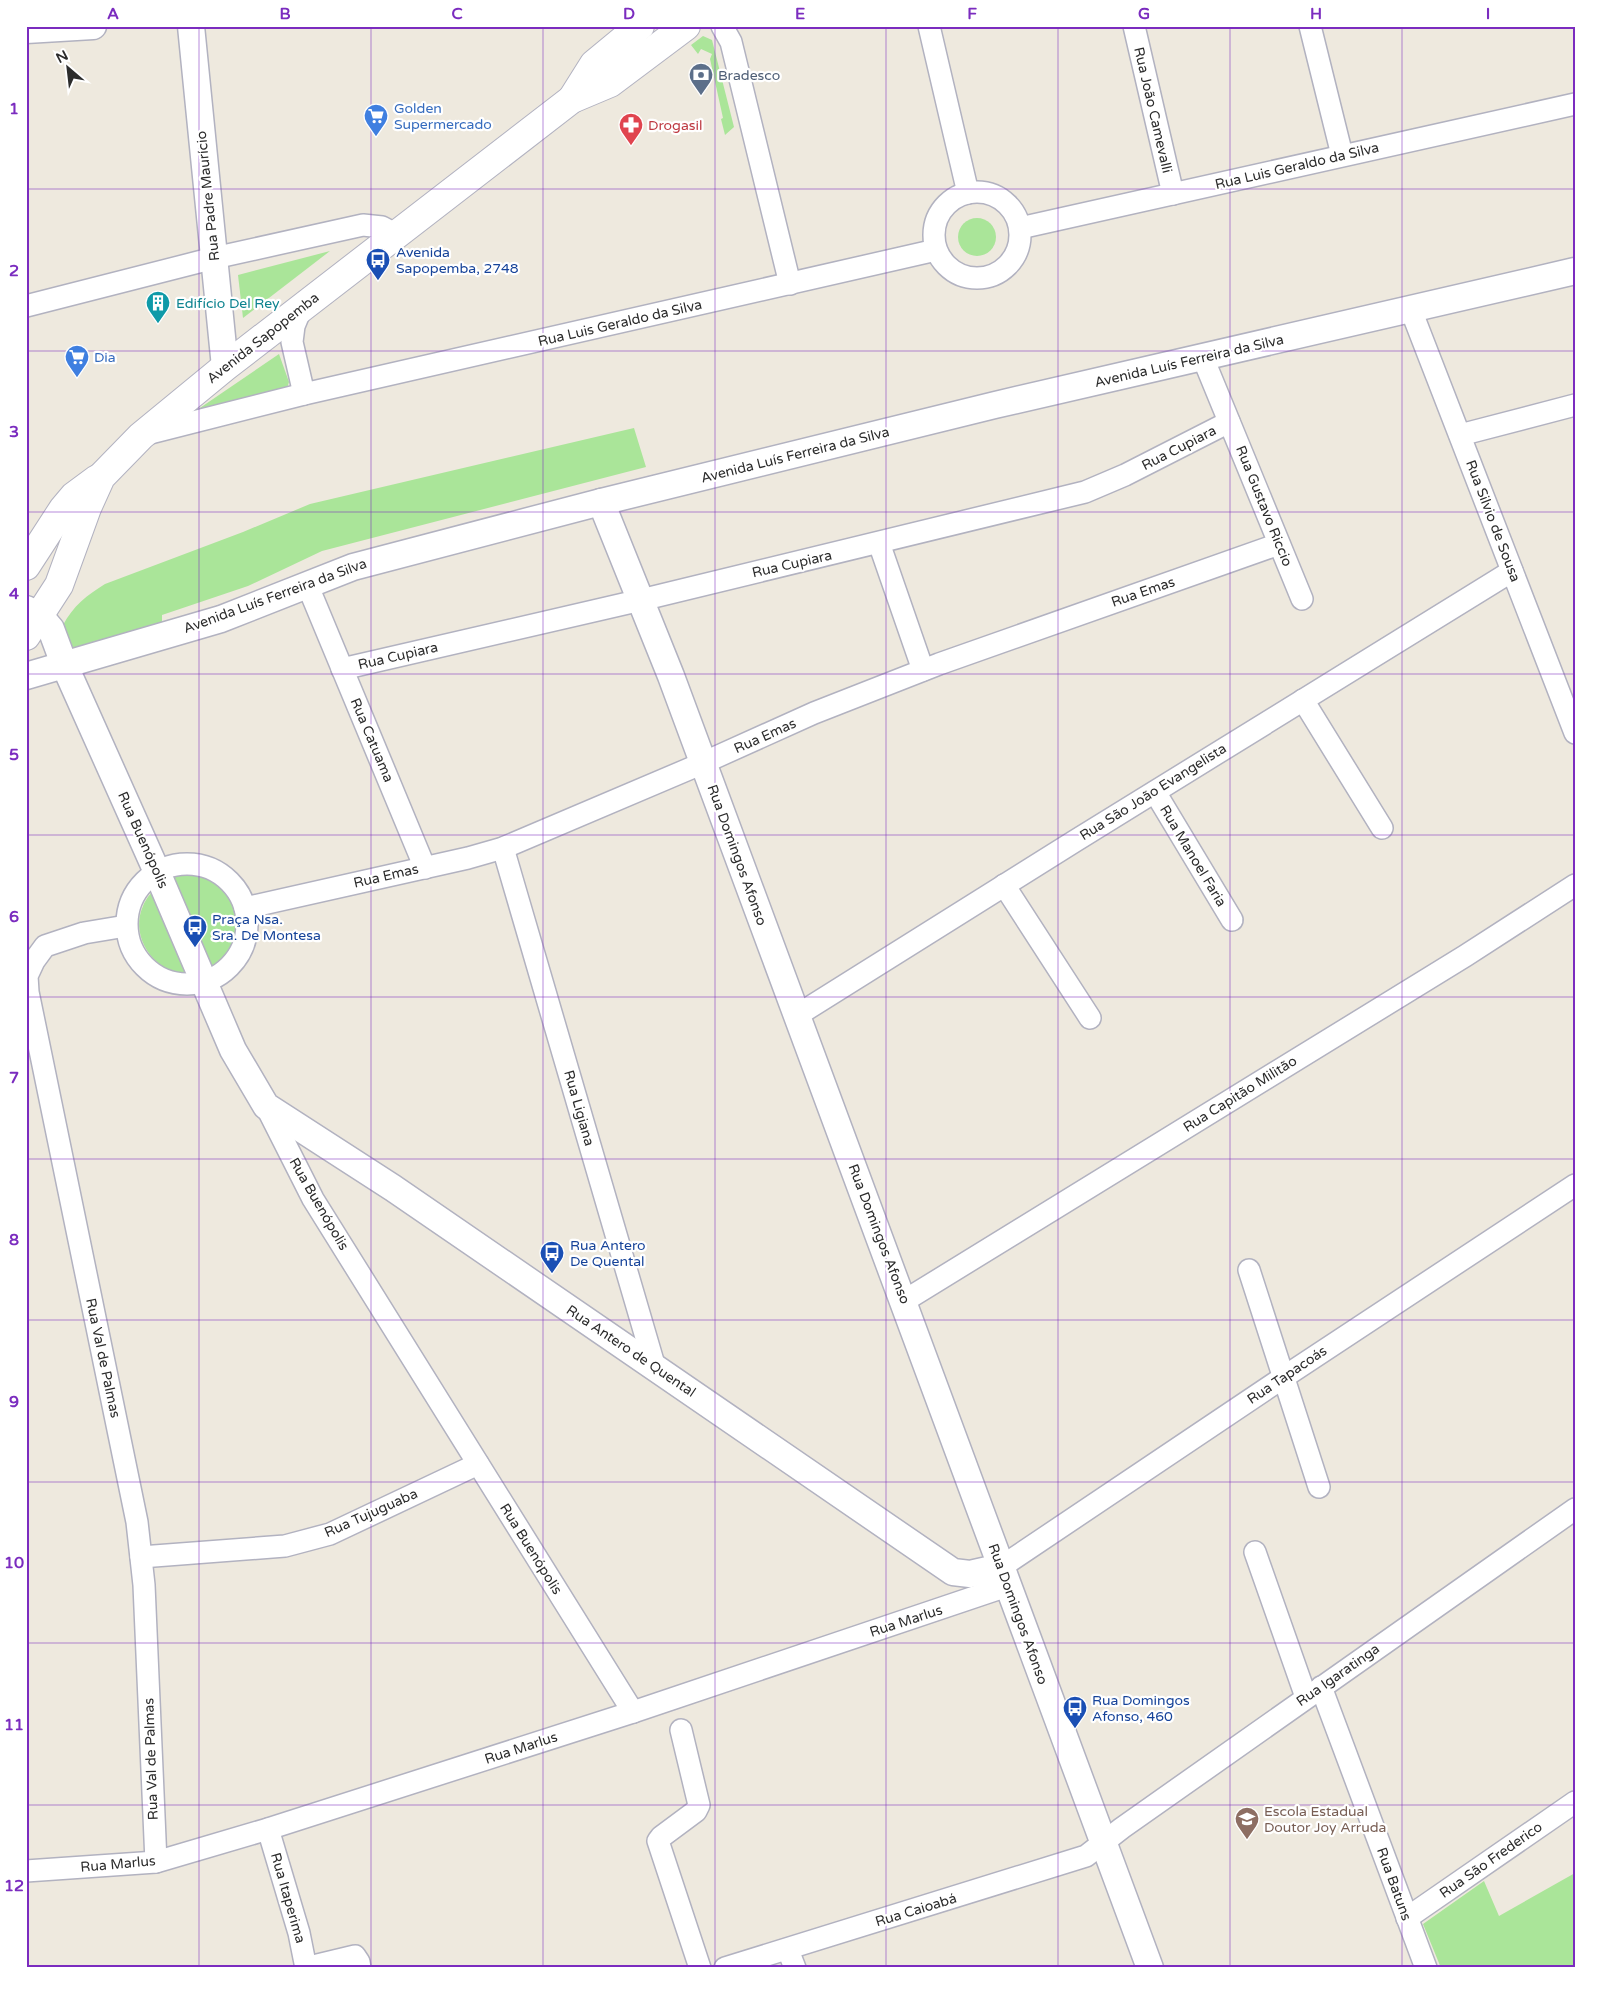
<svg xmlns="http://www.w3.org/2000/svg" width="1601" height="1994" font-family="'Varela Round',sans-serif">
<rect width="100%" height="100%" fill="#eee9de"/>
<g fill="#aae599">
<polygon points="703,36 712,40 734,127 725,135 721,119 723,118 710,59 712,54 701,49 698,54 691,45"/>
<circle cx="977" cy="237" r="19"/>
<polygon points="330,251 243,318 238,275"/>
<polygon points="279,354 289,382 286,392 191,414"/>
<path d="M634 428 646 467 322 551 248 586 162 615V629L70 650 63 625C73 606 87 595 105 584L243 532 310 504Z"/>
<path d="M189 871C202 875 216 881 227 891 244 908 243 938 230 957 226 962 217 967 211 971L170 876Z"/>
<path d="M158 884 198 974C191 973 182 974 175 972 148 964 131 932 143 906 146 898 153 891 158 884Z"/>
<polygon points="1575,1873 1575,1968 1441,1968 1423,1924 1484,1881 1499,1916"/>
</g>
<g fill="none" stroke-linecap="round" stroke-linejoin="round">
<defs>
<g id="minor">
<polyline points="722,26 731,42 790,284"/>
<polyline points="929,26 968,193"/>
<polyline points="1134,26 1173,194"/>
<polyline points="1310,26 1342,155"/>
<circle cx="977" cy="235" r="43"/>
<polyline points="1020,228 1575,104"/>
<polyline points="26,306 214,258 363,225 382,227 397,235"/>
<polyline points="301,309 294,326 292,342 304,394"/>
<polyline points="1411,310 1575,733"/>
<polyline points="1203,358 1302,599"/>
<polyline points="146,434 304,394 936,250"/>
<polyline points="1460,435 1575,405"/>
<polyline points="879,543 923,670"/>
<polyline points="307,584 425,868"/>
<polyline points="342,669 641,600 1085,492 1125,475 1229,422"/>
<polyline points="1303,700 1382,828"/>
<polyline points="1155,792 1232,920"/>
<polyline points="503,848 655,1368"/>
<circle cx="187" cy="924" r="60"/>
<polyline points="1004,885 1090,1018"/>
<polyline points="245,908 468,858 503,848 703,763 814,713 939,664 1279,544"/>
<polyline points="126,926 84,933 45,946 34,961 27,976 28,992 137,1522 144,1585 156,1862"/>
<polyline points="796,1016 1075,841 1512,571"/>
<polyline points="266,1106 313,1199 633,1712"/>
<polyline points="1249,1270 1319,1487"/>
<polyline points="904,1301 1465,956 1575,885"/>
<polyline points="1255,1552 1306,1697"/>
<polyline points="141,1557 285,1546 330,1534 478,1464"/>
<polyline points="1001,1567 1284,1377 1575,1185"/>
<polyline points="1321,1687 1426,1968"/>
<polyline points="681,1730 699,1805 696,1811 661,1837 658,1841 700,1968"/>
<polyline points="268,1829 299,1933 306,1968"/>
<polyline points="26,1871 156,1862 268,1829 633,1712 1007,1586"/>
<polyline points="1407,1918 1575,1802"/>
<polyline points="788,1950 795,1968"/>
<polyline points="305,1968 355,1956 359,1962 360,1968"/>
<polyline points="725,1968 1086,1856 1122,1828 1575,1509"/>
</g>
<g id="tertiary">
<polyline points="191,26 225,367"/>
<polyline points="26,30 93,26"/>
<polyline points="601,502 671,676 1150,1968"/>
<polyline points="26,609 40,616 51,629 64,664 157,872 233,1050 266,1106 393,1188 953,1572 970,1574 1001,1567"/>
<polyline points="26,676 221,619 353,567 601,502 995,405 1575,271"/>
</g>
<g id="secondary">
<polyline points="572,99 594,64 640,26"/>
<polyline points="26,566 63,509 74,496 97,479"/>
<polyline points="26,636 59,585 87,508 101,477 141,436 225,367 572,99 610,83 686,26"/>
</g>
</defs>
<use href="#minor" stroke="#b2b2c0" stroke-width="24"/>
<use href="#tertiary" stroke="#b2b2c0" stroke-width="29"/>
<use href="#secondary" stroke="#b2b2c0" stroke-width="30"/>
<use href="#minor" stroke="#fff" stroke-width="21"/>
<use href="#tertiary" stroke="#fff" stroke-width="26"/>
<use href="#secondary" stroke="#fff" stroke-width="28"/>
</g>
<path fill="none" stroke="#7b2cbf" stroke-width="1" stroke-opacity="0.55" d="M199 26V1968M371 26V1968M543 26V1968M715 26V1968M886 26V1968M1058 26V1968M1230 26V1968M1402 26V1968M26 189H1575M26 351H1575M26 512H1575M26 674H1575M26 835H1575M26 997H1575M26 1159H1575M26 1320H1575M26 1482H1575M26 1643H1575M26 1805H1575"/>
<defs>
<symbol id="bank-pin" viewBox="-11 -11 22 30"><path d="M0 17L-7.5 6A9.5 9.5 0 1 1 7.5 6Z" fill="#5c6f8a" stroke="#fff"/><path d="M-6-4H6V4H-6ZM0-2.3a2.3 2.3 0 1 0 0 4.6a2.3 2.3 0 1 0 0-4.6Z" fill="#fff"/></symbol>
<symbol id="supermarket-pin" viewBox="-11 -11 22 30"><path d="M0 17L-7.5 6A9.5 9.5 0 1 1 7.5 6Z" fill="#3f7fe0" stroke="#fff"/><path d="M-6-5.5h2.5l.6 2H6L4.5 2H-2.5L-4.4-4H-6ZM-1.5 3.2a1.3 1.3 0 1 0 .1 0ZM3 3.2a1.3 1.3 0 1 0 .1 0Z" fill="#fff"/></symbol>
<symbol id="pharmacy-pin" viewBox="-11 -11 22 30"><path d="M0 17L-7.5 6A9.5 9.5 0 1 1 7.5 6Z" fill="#e0444e" stroke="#fff"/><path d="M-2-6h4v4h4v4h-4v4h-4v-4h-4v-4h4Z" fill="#fff"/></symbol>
<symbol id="bus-pin" viewBox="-11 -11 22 30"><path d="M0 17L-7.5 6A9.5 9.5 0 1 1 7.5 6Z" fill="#1a4fb4" stroke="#fff"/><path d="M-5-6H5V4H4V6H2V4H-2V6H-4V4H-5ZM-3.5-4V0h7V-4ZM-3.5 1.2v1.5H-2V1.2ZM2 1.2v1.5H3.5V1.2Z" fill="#fff"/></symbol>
<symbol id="building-pin" viewBox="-11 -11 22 30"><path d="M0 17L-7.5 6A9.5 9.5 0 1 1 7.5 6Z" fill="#0f9aa8" stroke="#fff"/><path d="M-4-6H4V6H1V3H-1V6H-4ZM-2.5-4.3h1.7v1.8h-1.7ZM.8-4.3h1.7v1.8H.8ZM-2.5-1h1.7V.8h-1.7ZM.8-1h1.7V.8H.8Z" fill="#fff"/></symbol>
<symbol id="school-pin" viewBox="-11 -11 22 30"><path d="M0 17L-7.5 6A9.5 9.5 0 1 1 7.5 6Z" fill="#8d6e63" stroke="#fff"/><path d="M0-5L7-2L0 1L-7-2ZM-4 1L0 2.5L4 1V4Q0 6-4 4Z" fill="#fff"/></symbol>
</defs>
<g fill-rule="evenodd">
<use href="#bank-pin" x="687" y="61" width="28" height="38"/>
<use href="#supermarket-pin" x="362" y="102" width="28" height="38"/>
<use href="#pharmacy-pin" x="617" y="111" width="28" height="38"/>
<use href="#bus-pin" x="364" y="246" width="28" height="38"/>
<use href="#building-pin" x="144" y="289" width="28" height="38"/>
<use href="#supermarket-pin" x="63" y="343" width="28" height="38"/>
<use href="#bus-pin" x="181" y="913" width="28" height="38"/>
<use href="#bus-pin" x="538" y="1239" width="28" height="38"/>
<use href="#bus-pin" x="1061" y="1694" width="28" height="38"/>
<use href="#school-pin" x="1233" y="1805" width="28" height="38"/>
</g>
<g text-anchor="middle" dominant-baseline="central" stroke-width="4.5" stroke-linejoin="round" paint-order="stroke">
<g font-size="14" fill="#4e5e75" stroke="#fff" text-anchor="start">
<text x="718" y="75">Bradesco</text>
</g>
<g font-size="14" fill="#366cbe" stroke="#fff" text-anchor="start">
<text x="394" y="108">Golden<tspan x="394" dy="16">Supermercado</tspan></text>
<text x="94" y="357">Dia</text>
</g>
<g font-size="14" fill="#2c2c2c" stroke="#fff">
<text transform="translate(1153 110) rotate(77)">Rua João Camevalli</text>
<text transform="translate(1297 166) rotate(-13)">Rua Luis Geraldo da Silva</text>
<text transform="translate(208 196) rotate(-96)">Rua Padre Maurício</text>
<text transform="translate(620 323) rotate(-13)">Rua Luis Geraldo da Silva</text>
<text transform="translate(263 338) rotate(-38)">Avenida Sapopemba</text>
<text transform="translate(1189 361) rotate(-13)">Avenida Luís Ferreira da Silva</text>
<text transform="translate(1179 448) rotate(-27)">Rua Cupiara</text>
<text transform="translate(795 455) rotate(-14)">Avenida Luís Ferreira da Silva</text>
<text transform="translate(1264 506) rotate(68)">Rua Gustavo Riccio</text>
<text transform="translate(1493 521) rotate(69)">Rua Silvio de Sousa</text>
<text transform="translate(792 564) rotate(-13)">Rua Cupiara</text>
<text transform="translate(1143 592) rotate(-19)">Rua Emas</text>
<text transform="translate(275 596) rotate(-20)">Avenida Luís Ferreira da Silva</text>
<text transform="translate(398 656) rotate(-13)">Rua Cupiara</text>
<text transform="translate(765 736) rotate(-24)">Rua Emas</text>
<text transform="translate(372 740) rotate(67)">Rua Catuama</text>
<text transform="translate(1153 792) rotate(-32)">Rua São João Evangelista</text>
<text transform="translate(143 840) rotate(66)">Rua Buenópolis</text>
<text transform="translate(737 855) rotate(70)">Rua Domingos Afonso</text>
<text transform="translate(1193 856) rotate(59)">Rua Manoel Faria</text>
<text transform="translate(386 876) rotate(-13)">Rua Emas</text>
<text transform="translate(1240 1094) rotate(-32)">Rua Capitão Militão</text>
<text transform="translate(579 1108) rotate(74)">Rua Ligiana</text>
<text transform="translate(319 1204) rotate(60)">Rua Buenópolis</text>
<text transform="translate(879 1234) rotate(69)">Rua Domingos Afonso</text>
<text transform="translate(631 1351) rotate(34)">Rua Antero de Quental</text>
<text transform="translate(103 1358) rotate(78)">Rua Val de Palmas</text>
<text transform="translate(1287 1375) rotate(-34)">Rua Tapacoás</text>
<text transform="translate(371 1513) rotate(-24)">Rua Tujuguaba</text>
<text transform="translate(531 1549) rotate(58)">Rua Buenópolis</text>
<text transform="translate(1018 1614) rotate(70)">Rua Domingos Afonso</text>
<text transform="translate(906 1621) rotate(-18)">Rua Marlus</text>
<text transform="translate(1338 1675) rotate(-35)">Rua Igaratinga</text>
<text transform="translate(521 1748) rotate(-18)">Rua Marlus</text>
<text transform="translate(151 1759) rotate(-92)">Rua Val de Palmas</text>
<text transform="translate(1491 1860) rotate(-35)">Rua São Frederico</text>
<text transform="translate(118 1864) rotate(-5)">Rua Marlus</text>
<text transform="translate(1394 1884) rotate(70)">Rua Batuns</text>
<text transform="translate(288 1898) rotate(74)">Rua Itaperima</text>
<text transform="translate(916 1910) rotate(-17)">Rua Caioabá</text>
</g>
<g font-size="14" fill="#be3a42" stroke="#fff" text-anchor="start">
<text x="648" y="125">Drogasil</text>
</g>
<g font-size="14" fill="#164399" stroke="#fff" text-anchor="start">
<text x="396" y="252">Avenida<tspan x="396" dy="16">Sapopemba, 2748</tspan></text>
<text x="212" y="919">Praça Nsa.<tspan x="212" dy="16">Sra. De Montesa</tspan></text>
<text x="570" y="1245">Rua Antero<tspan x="570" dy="16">De Quental</tspan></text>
<text x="1092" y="1700">Rua Domingos<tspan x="1092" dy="16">Afonso, 460</tspan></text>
</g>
<g font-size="14" fill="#0d838f" stroke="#fff" text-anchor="start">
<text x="176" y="303">Edifício Del Rey</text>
</g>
<g font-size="14" fill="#785e54" stroke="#fff" text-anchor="start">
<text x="1264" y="1811">Escola Estadual<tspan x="1264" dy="16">Doutor Joy Arruda</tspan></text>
</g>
</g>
<rect width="1601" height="1994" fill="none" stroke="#ffffff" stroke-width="55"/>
<g transform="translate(68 68) rotate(332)" stroke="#ffffff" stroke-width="4" paint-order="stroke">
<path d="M0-4L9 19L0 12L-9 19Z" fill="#2c2c2c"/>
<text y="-8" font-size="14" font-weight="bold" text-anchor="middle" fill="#2c2c2c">N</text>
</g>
<rect x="28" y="28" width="1546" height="1938" fill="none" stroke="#7b2cbf" stroke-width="2"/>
<g font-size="16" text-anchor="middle" font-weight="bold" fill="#7b2cbf">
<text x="113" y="19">A</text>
<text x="285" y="19">B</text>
<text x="457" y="19">C</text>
<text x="629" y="19">D</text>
<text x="800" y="19">E</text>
<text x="972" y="19">F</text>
<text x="1144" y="19">G</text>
<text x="1316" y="19">H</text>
<text x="1488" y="19">I</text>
<text x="14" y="114">1</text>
<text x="14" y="276">2</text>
<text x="14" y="437">3</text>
<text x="14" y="599">4</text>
<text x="14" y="760">5</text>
<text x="14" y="922">6</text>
<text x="14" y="1083">7</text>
<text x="14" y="1245">8</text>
<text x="14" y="1407">9</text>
<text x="14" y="1568">10</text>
<text x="14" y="1730">11</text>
<text x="14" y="1891">12</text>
</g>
</svg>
